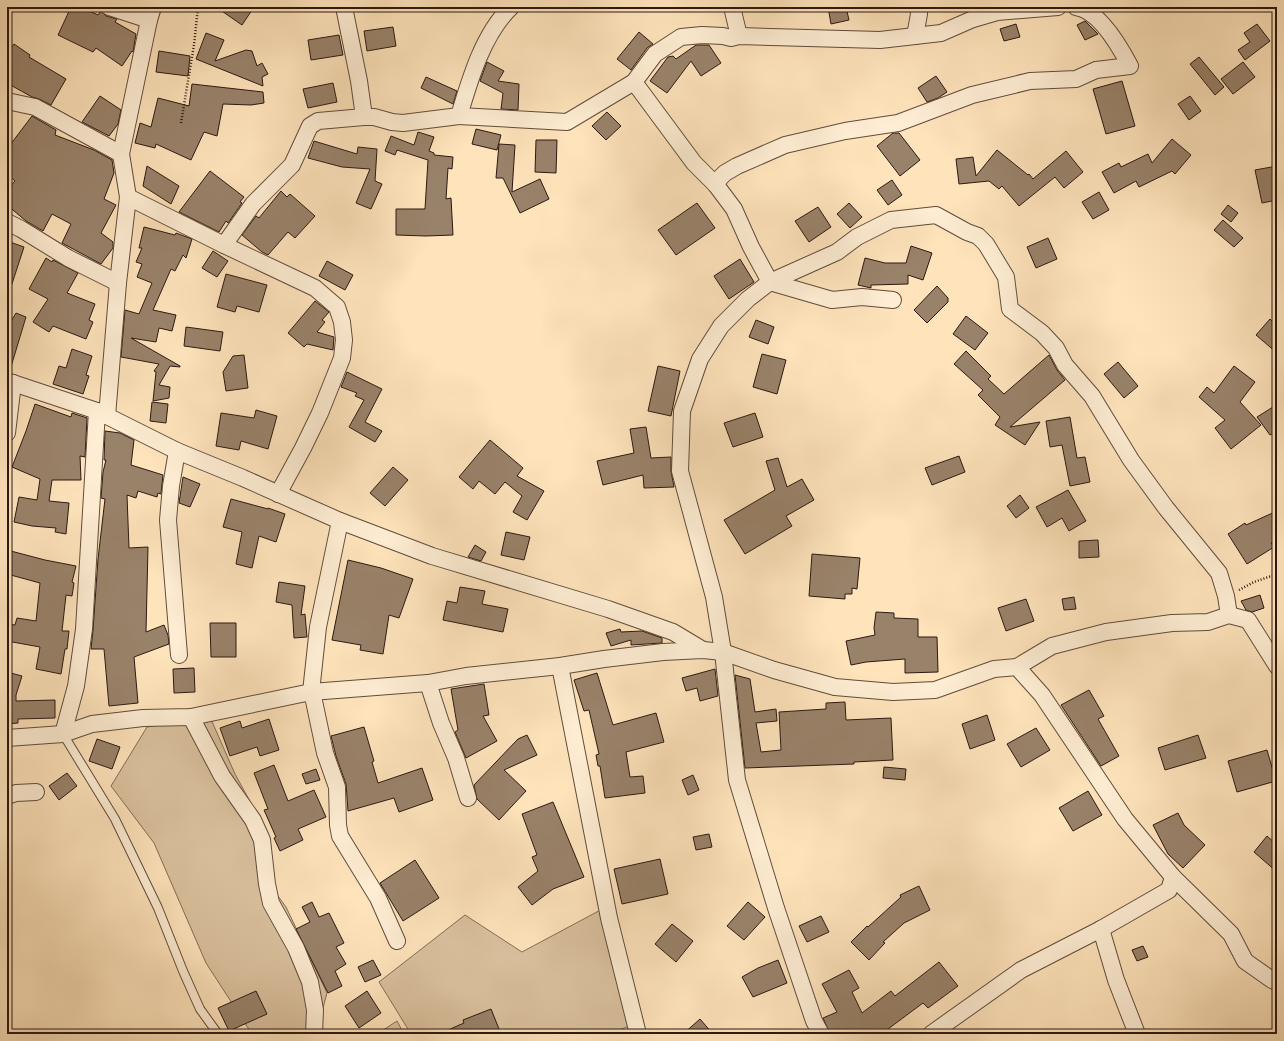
<svg xmlns="http://www.w3.org/2000/svg" width="1284" height="1041" font-family="'EB Garamond',serif">
<rect width="100%" height="100%" fill="#fee3bb"/>
<filter id="stains"><feTurbulence type="fractalNoise" baseFrequency=".005" numOctaves="4"/><feColorMatrix values="0 0 0 0 .2 0 0 0 0 .09 0 0 0 0 .02 0 0 0 .5 -.17"/></filter>
<radialGradient id="worn" r=".72"><stop offset=".6" stop-color="#630" stop-opacity="0"/><stop offset="1" stop-color="#630" stop-opacity=".3"/></radialGradient>
<g fill="#dac19e" stroke="#836d58">
<polygon points="210,717 235,774 268,834 264,877 286,907 327,993 316,1034 252,1034 206,963 154,843 111,786 147,727"/>
<polygon points="608,906 643,1020 610,1034 411,1034 379,982 465,915 522,952"/>
<polygon points="397,1021 404,1034 377,1034"/>
</g>
<g fill="#99826a" stroke="#2c1912">
<polygon points="71,7 81,7 98,15 101,11 106,16 117,19 115,22 136,34 133,52 132,51 122,66 96,48 93,52 58,35"/>
<polygon points="216,7 254,7 242,25"/>
<polygon points="828,7 846,7 849,20 831,24"/>
<polygon points="1085,21 1098,34 1085,40 1077,25"/>
<polygon points="1016,24 1020,37 1004,41 1000,29"/>
<polygon points="1257,24 1270,41 1245,60 1238,50 1250,42 1244,33"/>
<polygon points="393,27 396,46 367,51 364,31"/>
<polygon points="639,32 653,44 647,48 631,70 617,59"/>
<polygon points="206,33 224,40 215,61 246,50 252,51 257,66 262,63 268,74 262,77 263,86 196,59"/>
<polygon points="339,35 343,55 311,60 308,40"/>
<polygon points="14,44 30,55 29,57 66,79 51,105 39,99 32,97 7,83 7,54"/>
<polygon points="696,45 709,45 721,63 701,76 691,61 667,93 650,81 668,57 673,56 676,59"/>
<polygon points="159,51 190,56 188,76 156,72"/>
<polygon points="1199,57 1224,87 1215,95 1190,64"/>
<polygon points="487,62 504,71 498,81 519,84 518,110 501,109 503,93 480,81"/>
<polygon points="1243,62 1255,77 1233,94 1221,79"/>
<polygon points="936,76 947,92 938,98 927,102 918,88"/>
<polygon points="426,77 457,91 453,104 421,88"/>
<polygon points="1122,81 1135,126 1106,134 1093,89"/>
<polygon points="333,83 337,102 308,108 303,89"/>
<polygon points="192,84 263,92 264,103 251,105 223,104 217,136 204,132 191,160 156,144 155,148 135,143 140,123 151,127 158,98 189,106"/>
<polygon points="100,96 121,110 118,124 109,136 82,122"/>
<polygon points="1190,96 1201,111 1189,120 1178,104"/>
<polygon points="607,112 621,126 606,140 592,126"/>
<polygon points="32,116 56,130 55,135 94,150 112,160 114,173 104,199 116,205 101,233 113,242 113,248 101,264 62,243 71,224 52,214 43,231 26,221 7,205 7,190 15,181 7,174 7,149"/>
<polygon points="476,129 501,135 497,150 472,144"/>
<polygon points="418,132 434,137 429,151 434,153 434,155 453,157 452,169 448,168 446,199 451,198 453,235 426,236 396,235 396,209 425,209 428,160 397,150 395,155 385,151 391,136 414,145"/>
<polygon points="893,133 899,133 920,160 900,176 877,146"/>
<polygon points="1172,139 1191,155 1175,174 1172,171 1139,187 1136,181 1114,193 1102,172 1119,163 1121,167 1148,154 1152,163"/>
<polygon points="536,140 557,140 556,173 535,172"/>
<polygon points="314,141 357,154 358,147 377,149 375,181 382,184 371,209 356,203 370,169 342,167 308,158"/>
<polygon points="499,144 515,145 512,192 540,179 549,199 520,213 503,178 496,178"/>
<polygon points="997,150 1028,175 1029,174 1033,179 1066,151 1083,172 1064,188 1055,177 1019,206 1002,186 999,189 989,181 959,184 956,159 973,157 976,176"/>
<polygon points="147,166 179,186 171,204 143,186"/>
<polygon points="1277,166 1277,200 1262,203 1255,170"/>
<polygon points="210,171 244,197 240,202 242,203 228,223 226,221 219,232 179,212"/>
<polygon points="892,180 902,195 888,205 877,190"/>
<polygon points="281,191 287,197 290,194 315,216 295,238 288,232 268,255 262,252 242,235 256,216 259,218"/>
<polygon points="1099,192 1109,210 1093,219 1082,202"/>
<polygon points="697,203 715,228 676,255 658,230"/>
<polygon points="849,203 862,217 850,228 837,214"/>
<polygon points="1228,205 1238,213 1231,222 1221,214"/>
<polygon points="818,207 831,227 809,242 795,221"/>
<polygon points="1223,220 1243,238 1234,247 1214,230"/>
<polygon points="144,227 175,235 176,233 192,239 186,258 183,255 175,271 171,269 153,310 176,315 172,331 159,328 156,342 131,338 180,366 180,367 170,366 159,385 170,387 169,398 153,401 156,372 154,371 159,364 121,357 125,310 139,314 152,283 137,277 142,264 136,262 142,248 139,248"/>
<polygon points="1048,238 1057,259 1036,268 1027,247"/>
<polygon points="7,241 24,247 9,293 7,292"/>
<polygon points="911,246 932,253 923,280 908,275 908,284 871,285 871,288 858,285 865,258 885,263 906,263"/>
<polygon points="213,251 228,261 217,277 202,268"/>
<polygon points="46,258 52,262 53,260 78,273 67,293 95,304 89,320 93,322 86,339 53,326 49,332 33,322 48,299 29,289"/>
<polygon points="740,259 754,282 729,299 714,276"/>
<polygon points="327,261 353,275 345,290 319,276"/>
<polygon points="226,274 267,285 259,312 237,306 235,312 217,307"/>
<polygon points="937,286 948,298 948,302 927,323 914,310"/>
<polygon points="315,301 329,312 322,320 325,322 317,332 334,337 333,350 307,344 304,347 288,333"/>
<polygon points="16,313 26,317 10,370 7,370 7,328"/>
<polygon points="966,316 988,333 975,350 953,334"/>
<polygon points="1270,319 1277,326 1277,353 1256,335"/>
<polygon points="756,320 774,327 768,344 749,337"/>
<polygon points="186,327 223,332 220,351 184,346"/>
<polygon points="72,349 92,356 86,375 89,376 83,394 53,384 59,366 66,368"/>
<polygon points="966,351 991,376 988,379 1004,394 1049,355 1057,370 1065,380 1010,427 1040,422 1025,445 995,425 1000,417 978,395 983,390 954,364"/>
<polygon points="762,354 786,360 777,394 753,387"/>
<polygon points="244,355 248,388 226,391 223,372 233,356"/>
<polygon points="1118,362 1138,386 1124,398 1104,374"/>
<polygon points="658,366 680,371 671,416 648,411"/>
<polygon points="1234,366 1255,382 1240,402 1261,425 1231,449 1215,428 1225,420 1199,397 1207,387 1214,393"/>
<polygon points="347,372 382,389 365,422 382,431 375,442 349,427 364,400 355,396 357,393 341,387"/>
<polygon points="152,402 168,404 166,423 150,421"/>
<polygon points="35,404 71,417 72,413 87,418 85,457 80,456 81,480 52,480 49,501 69,503 66,534 55,532 56,528 32,526 14,522 19,497 37,500 40,479 12,467 26,431"/>
<polygon points="1273,407 1277,414 1277,431 1270,435 1257,417"/>
<polygon points="256,410 277,416 268,449 241,441 239,450 216,446 221,413 254,418"/>
<polygon points="755,413 763,437 733,447 724,423"/>
<polygon points="1070,417 1077,458 1085,457 1090,482 1070,486 1062,445 1050,447 1046,421"/>
<polygon points="646,427 651,458 671,457 671,471 674,487 644,488 643,475 603,485 597,461 634,453 630,429"/>
<polygon points="105,431 120,433 134,440 131,465 163,475 161,494 158,493 157,497 138,491 136,498 127,495 129,548 148,547 146,632 164,625 168,635 169,644 134,657 138,703 109,706 104,649 91,649 93,630 98,559 105,499 101,498 103,472 106,460 104,460"/>
<polygon points="490,440 523,468 517,476 544,491 527,520 513,512 522,496 505,482 495,494 479,481 473,489 459,477"/>
<polygon points="959,456 965,472 932,485 925,468"/>
<polygon points="778,458 787,487 802,479 814,500 786,516 792,526 745,554 724,520 775,490 766,461"/>
<polygon points="393,467 408,480 385,506 370,493"/>
<polygon points="183,477 200,484 190,507 179,503"/>
<polygon points="1068,490 1086,521 1069,531 1062,518 1047,527 1036,507"/>
<polygon points="1020,495 1029,508 1016,518 1007,506"/>
<polygon points="231,499 268,509 268,508 285,514 276,542 259,536 252,568 236,564 242,532 223,527"/>
<polygon points="1277,511 1277,540 1271,543 1274,547 1247,564 1228,534 1245,523 1246,525"/>
<polygon points="506,532 530,537 524,560 501,555"/>
<polygon points="1098,540 1099,557 1079,558 1079,541"/>
<polygon points="475,545 486,552 481,561 468,557"/>
<polygon points="7,550 45,560 76,566 72,582 74,583 72,596 66,595 62,631 69,631 67,649 65,649 61,674 36,669 40,647 7,641 7,624 15,625 17,618 36,621 40,583 7,574"/>
<polygon points="812,554 860,558 857,589 852,588 852,594 845,594 845,599 809,596"/>
<polygon points="348,560 381,568 413,579 399,618 389,615 383,654 360,650 361,645 332,640"/>
<polygon points="279,582 305,586 301,615 305,614 307,637 294,638 292,605 276,602"/>
<polygon points="460,587 485,591 482,604 508,609 503,632 443,620 447,601 457,603"/>
<polygon points="1260,595 1264,608 1252,612 1246,610 1241,601"/>
<polygon points="1074,597 1076,609 1064,610 1062,599"/>
<polygon points="1026,599 1034,621 1006,631 998,608"/>
<polygon points="876,612 894,613 894,618 918,619 918,637 937,637 938,672 905,673 905,659 866,662 851,665 846,641 875,635 874,628"/>
<polygon points="210,623 236,623 236,657 211,657"/>
<polygon points="620,629 621,632 642,631 662,638 662,643 631,645 631,640 611,646 606,633"/>
<polygon points="194,668 195,692 174,693 173,669"/>
<polygon points="715,669 718,696 700,701 697,688 686,691 682,678"/>
<polygon points="7,672 22,676 16,695 16,701 55,700 55,718 18,719 18,723 7,724"/>
<polygon points="597,673 613,725 656,713 664,742 626,752 630,777 643,776 645,793 605,798 600,766 598,766 596,755 599,754 589,710 584,711 574,680"/>
<polygon points="735,675 750,679 755,712 776,709 777,721 756,723 761,752 781,750 779,712 826,709 826,703 845,702 846,720 891,718 893,760 854,762 854,764 745,768"/>
<polygon points="484,684 489,715 483,716 497,741 466,758 455,732 458,730 451,689"/>
<polygon points="1089,690 1104,716 1098,719 1119,756 1101,766 1061,705"/>
<polygon points="987,715 995,740 970,749 962,724"/>
<polygon points="269,719 279,750 260,756 257,747 230,756 220,728 240,721 242,728"/>
<polygon points="364,727 374,761 372,762 378,783 422,768 433,800 399,812 394,798 348,811 346,784 336,756 331,736"/>
<polygon points="1036,728 1050,750 1021,767 1007,744"/>
<polygon points="527,735 537,755 504,770 526,791 499,820 477,799 474,785 518,739"/>
<polygon points="1198,735 1206,758 1165,770 1158,748"/>
<polygon points="97,739 120,747 112,769 89,761"/>
<polygon points="1267,750 1276,781 1237,792 1228,761"/>
<polygon points="274,765 288,801 314,790 326,817 298,829 303,840 280,851 274,838 276,837 264,810 268,809 254,773"/>
<polygon points="884,767 906,769 905,780 883,778"/>
<polygon points="316,769 320,780 306,784 302,774"/>
<polygon points="67,773 77,786 59,800 49,786"/>
<polygon points="693,775 699,790 688,795 682,780"/>
<polygon points="1088,791 1102,815 1073,831 1059,808"/>
<polygon points="553,802 584,877 553,889 532,905 518,887 538,871 532,857 537,855 522,814"/>
<polygon points="1178,813 1184,825 1205,845 1183,868 1168,854 1153,825"/>
<polygon points="709,834 712,847 696,850 693,837"/>
<polygon points="1267,836 1277,845 1277,872 1254,852"/>
<polygon points="660,859 668,894 622,904 614,869"/>
<polygon points="415,860 439,898 403,921 380,883"/>
<polygon points="919,886 930,910 904,923 883,942 885,943 869,960 851,942 867,926 868,927 901,897 900,895"/>
<polygon points="312,902 319,917 329,913 344,943 336,947 346,964 335,971 342,986 328,993 296,929 310,922 302,907"/>
<polygon points="748,902 765,917 744,940 727,926"/>
<polygon points="821,916 829,932 807,942 799,926"/>
<polygon points="672,924 693,941 676,962 655,944"/>
<polygon points="1143,946 1148,957 1137,961 1132,950"/>
<polygon points="373,960 381,975 365,982 358,967"/>
<polygon points="778,960 787,983 753,997 742,977 758,968"/>
<polygon points="939,962 958,986 928,1008 923,1003 884,1032 882,1029 872,1034 830,1034 823,1018 837,1012 822,984 849,970 859,988 852,992 862,1013 891,991 895,996"/>
<polygon points="256,991 267,1014 229,1031 218,1008"/>
<polygon points="367,991 381,1013 359,1028 345,1006"/>
<polygon points="491,1009 501,1034 439,1034 464,1023 463,1020"/>
<polygon points="700,1019 713,1034 683,1034"/>
</g>
<g fill="none" stroke-linecap="round" stroke-linejoin="round">
<defs>
<polyline id="service" points="63,734 115,819 158,908 183,971 200,1009 218,1034"/>
<g id="minor">
<polyline points="109,7 149,20"/>
<polyline points="732,7 739,36"/>
<polyline points="915,36 919,14 918,7"/>
<polyline points="634,82 694,163 716,185"/>
<polyline points="7,101 35,107 121,154"/>
<polyline points="459,116 567,122 634,82 655,54 681,37 702,35 723,36 731,38 739,36 880,40 941,33 973,19 997,12 1058,7"/>
<path d="M364 117H374L392 122 403 123 459 116C470 79 483 34 511 7"/>
<polyline points="128,197 224,245 315,288 337,307 342,322 344,340 342,358 320,413 303,448 278,494"/>
<polyline points="7,222 21,229 68,258 118,283"/>
<polyline points="224,245 253,204 292,165 310,126 318,121 364,117 359,81 344,7"/>
<path d="M893 300 862 297 832 300 770 282 751 247 734 209 716 185 720 178 725 173 737 166 785 145 845 131 898 123 972 95 1030 81 1076 79 1096 70 1130 66C1120 47 1099 10 1076 7"/>
<polyline points="7,381 97,411 177,451 243,478 340,521 432,556 608,609 673,632 703,650"/>
<polyline points="107,416 118,283 128,197 121,154 149,20 153,7"/>
<polyline points="7,433 13,383"/>
<polyline points="177,451 171,486 168,520 179,655"/>
<polyline points="340,521 318,627 311,692 314,701 325,753 337,787 338,825 340,836 378,898 397,941"/>
<polyline points="560,666 609,918 638,1034"/>
<polyline points="1017,667 1042,695 1125,819 1173,877 1231,934 1245,961 1272,980 1277,982"/>
<polyline points="428,683 441,723 456,758 468,798"/>
<polyline points="191,717 222,776 253,820 262,840 267,884 271,903 296,948 310,982 315,1010 314,1034"/>
<polyline points="63,734 76,686 84,629 97,411"/>
<polyline points="7,738 63,734 92,724 143,718 191,717 311,692 428,683 466,676 560,666 604,659 663,652 703,650 723,652 774,670 835,687 893,692 935,690 994,669 1017,667 1052,646 1106,632 1172,623 1208,622 1229,615 1248,620 1277,666"/>
<polyline points="7,796 16,793 36,792"/>
<polyline points="1101,929 1116,980 1137,1034"/>
<polyline points="821,1034 814,1021 776,908 737,780 723,652 714,597 680,471 682,411 700,359 721,326 748,299 770,282 837,252 857,237 891,220 936,215 967,232 978,236 986,244 1006,277 1010,309 1042,333 1056,348 1065,365 1092,396 1131,460 1166,508 1219,573 1226,596 1229,615"/>
<polyline points="931,1034 1021,970 1101,929 1169,890 1173,877"/>
</g>
</defs>
<use href="#service" stroke="#604c3c" stroke-width="10"/>
<use href="#minor" stroke="#604c3c" stroke-width="18"/>
<g stroke="#2c1912" stroke-width="2.5" stroke-dasharray="1 2" stroke-linecap="butt">
<polyline points="181,123 194,45 198,7"/>
<polyline points="1239,590 1254,582 1277,574"/>
</g>
<use href="#service" stroke="#feedd3" stroke-width="8"/>
<use href="#minor" stroke="#feedd3" stroke-width="16"/>
</g>
<rect width="1284" height="1041" fill="none" stroke="#fee3bb" stroke-width="24"/>
<rect x="8" y="8" width="1268" height="1025" fill="none" stroke="#2c1912" stroke-width="2"/>
<rect x="12" y="12" width="1260" height="1017" fill="none" stroke="#2c1912"/>
<rect width="100%" height="100%" filter="url(#stains)"/>
<rect width="100%" height="100%" fill="url(#worn)"/>
</svg>
